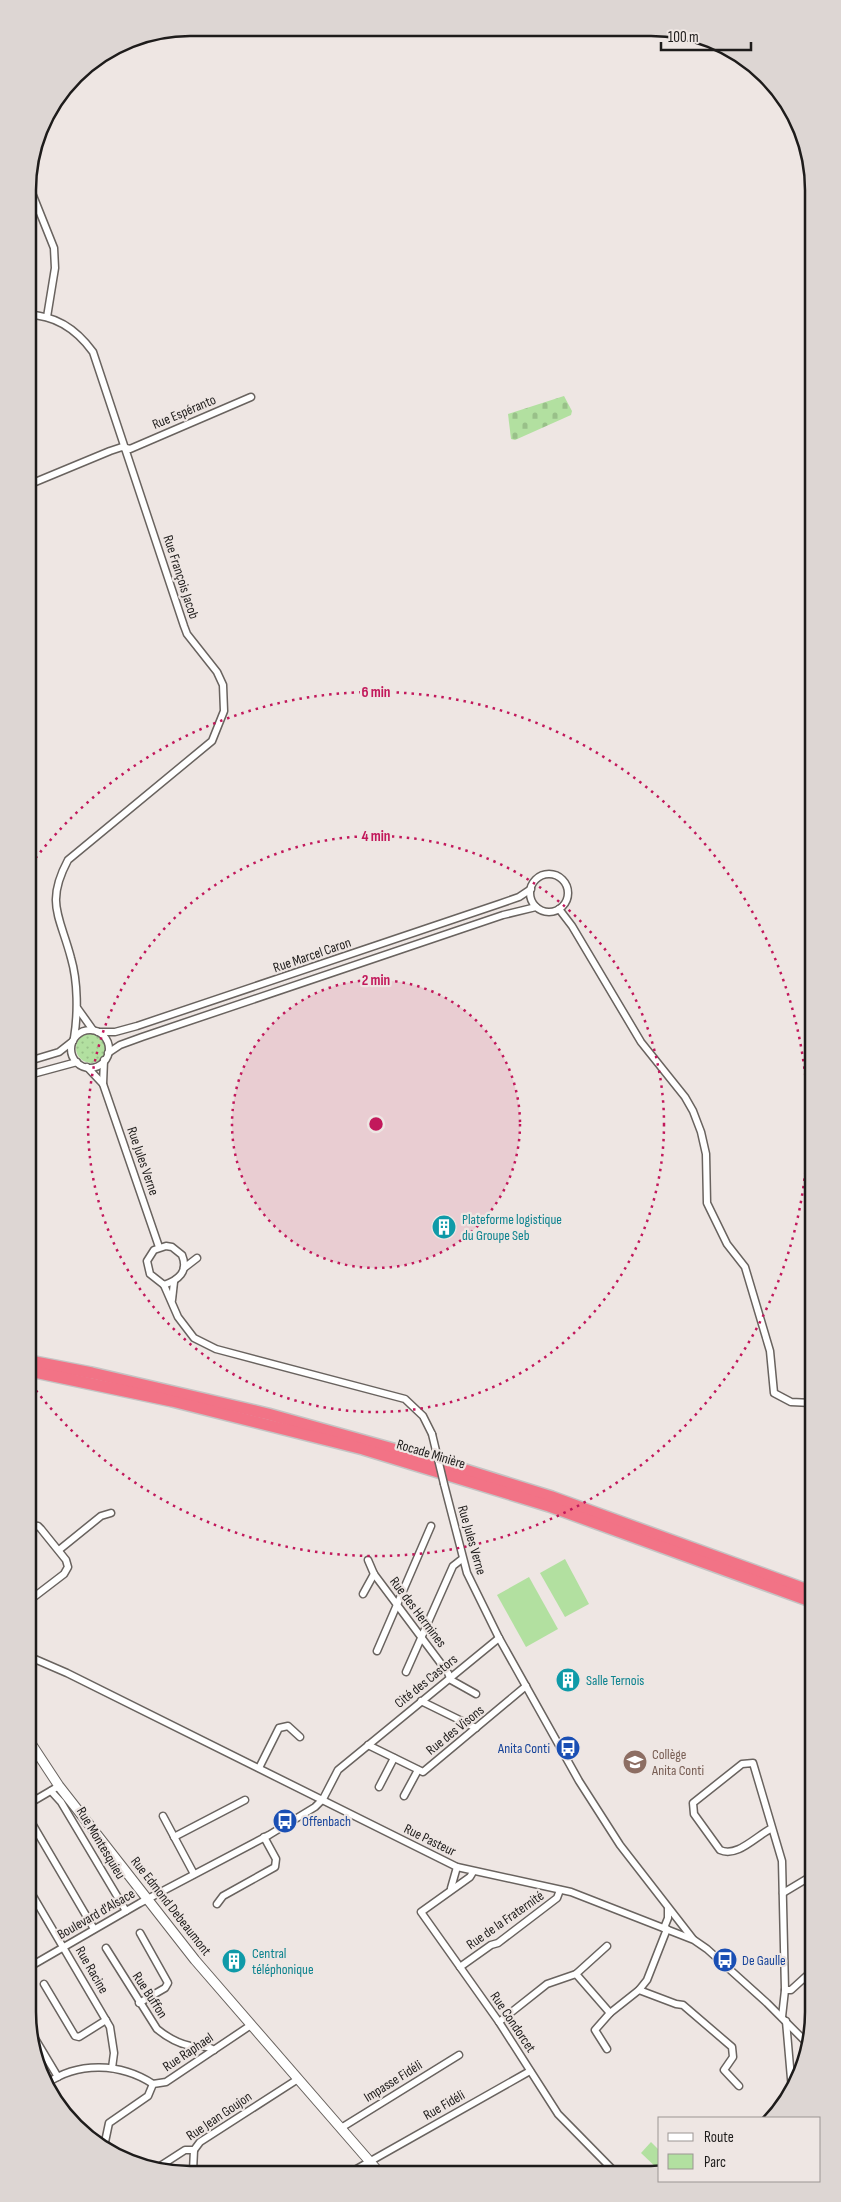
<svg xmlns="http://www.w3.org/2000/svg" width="841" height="2202" font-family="'Sofia Sans Condensed',sans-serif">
<defs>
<pattern id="grass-dots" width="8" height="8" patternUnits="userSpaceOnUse" patternTransform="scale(1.25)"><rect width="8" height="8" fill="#b2e0a0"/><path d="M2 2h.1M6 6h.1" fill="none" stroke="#99c089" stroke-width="1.8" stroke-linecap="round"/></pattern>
<pattern id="cemetery-stones" width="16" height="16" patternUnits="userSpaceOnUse" patternTransform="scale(1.25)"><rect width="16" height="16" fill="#b2e0a0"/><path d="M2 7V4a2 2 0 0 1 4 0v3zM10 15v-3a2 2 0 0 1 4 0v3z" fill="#99c089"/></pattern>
</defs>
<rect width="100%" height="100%" fill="#eee6e3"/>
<circle fill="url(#grass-dots)" cx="91" cy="1048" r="15"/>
<polygon fill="url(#cemetery-stones)" points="564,396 572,411 571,415 515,440 511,439 508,414"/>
<g fill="#b2e0a0">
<polygon points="565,1559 589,1604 565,1617 540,1573"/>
<polygon points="529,1577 558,1629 526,1647 497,1595"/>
<polygon points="651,2142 660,2151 660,2171 641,2153"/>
</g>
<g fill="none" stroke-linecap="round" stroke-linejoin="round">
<defs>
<g id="minor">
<polyline points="28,183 54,248 55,268 47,317"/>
<path d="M28 315C56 315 77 330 93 352L184 626 187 634 217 672 223 685 224 711 212 741 68 860C45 903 60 916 71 958 78 982 78 1014 74 1038"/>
<polyline points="28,485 110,451 122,447 130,449 251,397"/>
<circle cx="549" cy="893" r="19"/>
<polyline points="559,909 572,926 641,1042 685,1097 693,1111 701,1132 706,1154 707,1203 727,1244 745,1267 770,1351 774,1393 791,1402 812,1403"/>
<polyline points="78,1009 93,1030"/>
<circle cx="90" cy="1049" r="19"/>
<polyline points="98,1032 115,1032 137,1026 499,904 519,897 531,889"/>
<polyline points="108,1053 120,1045 142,1037 503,915 536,907"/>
<polyline points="104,1060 103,1084 159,1247"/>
<polyline points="29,1061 59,1052 73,1041"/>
<polyline points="87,1067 103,1084"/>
<polyline points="29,1075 77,1062"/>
<path d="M166 1246 172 1247 182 1255C189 1272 178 1280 164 1285L150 1274 147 1261 154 1250Z"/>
<polyline points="184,1268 197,1258"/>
<polyline points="164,1285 178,1317 194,1338 216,1349 405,1399 423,1416 432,1434"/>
<polyline points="172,1300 174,1282"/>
<polyline points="444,1484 467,1573 499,1638 579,1781 620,1845 693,1939"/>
<polyline points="30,1525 38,1526 41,1529 66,1560 68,1567 64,1574 30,1600"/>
<polyline points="59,1550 101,1516 111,1513"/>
<polyline points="368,1560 374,1574 448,1673 451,1680 476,1694"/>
<polyline points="363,1594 374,1574"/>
<polyline points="377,1651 431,1526"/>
<polyline points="30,1657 67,1673 457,1867 571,1892 694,1940 707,1949 767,2003 808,2044"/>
<polyline points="406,1672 453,1566 462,1559"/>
<polyline points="421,1701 476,1728"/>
<polyline points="368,1745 423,1772 526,1686"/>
<polyline points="259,1768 279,1728 288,1726 300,1737"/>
<polyline points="379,1787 394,1758"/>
<polyline points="51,1791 61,1802 126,1911"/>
<polyline points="404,1796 418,1770"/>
<polyline points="30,1803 59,1786"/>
<polyline points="163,1816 194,1874"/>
<polyline points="30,1820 94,1929"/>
<path d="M772 1828C756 1836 737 1858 720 1850L694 1814 693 1803 742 1764 753 1763 782 1861 785 1990 782 2017"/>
<polyline points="174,1837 245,1800"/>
<polyline points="473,1872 470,1877 421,1912 499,2022 558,2114 614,2171"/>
<polyline points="451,1888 457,1867"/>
<polyline points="30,1891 110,2027 114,2053 112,2068"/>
<polyline points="783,1893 813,1875"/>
<polyline points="217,1904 223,1896 275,1867 276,1859 264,1837"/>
<polyline points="664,1928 668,1918 668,1909"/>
<polyline points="667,1929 647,1980 639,1990 676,2004 683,2005 732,2047 733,2057 724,2070 739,2086"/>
<path d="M106 1948 157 2029C168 2038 177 2043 190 2046 199 2047 206 2045 214 2050"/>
<polyline points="31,1966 140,1903 269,1835 315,1807 323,1799 338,1770 499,1638"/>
<polyline points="460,1967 491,1945 498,1943 557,1898 560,1890"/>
<polyline points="576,1974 610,2013"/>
<polyline points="44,1984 75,2036 79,2037 106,2020"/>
<polyline points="785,1990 791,1990 813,1970"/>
<polyline points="139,2003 165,1988 168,1983 140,1933"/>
<polyline points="786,2021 792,2090"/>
<polyline points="499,2022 547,1984 576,1974 607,1946"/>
<polyline points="31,2032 58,2077"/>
<polyline points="607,2049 595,2030 610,2013 639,1990"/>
<path d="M46 2084C78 2061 121 2063 153 2084"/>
<polyline points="341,2128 459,2055"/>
<polyline points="110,2152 105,2142 109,2123 148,2096 153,2084 166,2082 251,2025"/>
<polyline points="154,2170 185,2150 194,2150 200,2142 298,2079"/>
<polyline points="193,2171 194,2150"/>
<polyline points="353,2171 530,2071"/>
</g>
<polyline id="secondary" points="30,1742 59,1786 195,1960 378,2171"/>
<g id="motorway">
<polyline points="30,1361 92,1373 268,1414 443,1463 552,1497 813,1592"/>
<polyline points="30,1371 172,1401 363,1449 549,1506 813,1602"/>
</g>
</defs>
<use href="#minor" stroke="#69635f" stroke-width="9"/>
<use href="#secondary" stroke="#69635f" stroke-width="11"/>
<use href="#motorway" stroke="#c4c4c4" stroke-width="14"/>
<use href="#minor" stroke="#fff" stroke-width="6"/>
<use href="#secondary" stroke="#fff" stroke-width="9"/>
<use href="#motorway" stroke="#f27386" stroke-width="11"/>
<defs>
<polyline id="minor-bridge" points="432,1434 444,1484"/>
</defs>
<use href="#minor-bridge" stroke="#69635f" stroke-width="9" stroke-linecap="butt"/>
<use href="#minor-bridge" stroke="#fff" stroke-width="6"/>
</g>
<circle cx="376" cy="1124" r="144" fill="#c2185b" fill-opacity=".12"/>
<g fill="none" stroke="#c2185b" stroke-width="2.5" stroke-dasharray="2.5 5">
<circle cx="376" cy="1124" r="144"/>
<circle cx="376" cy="1124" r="288"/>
<path d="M31 864A432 432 0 1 1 31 1384"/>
</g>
<defs>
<symbol id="building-disc" viewBox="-11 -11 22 22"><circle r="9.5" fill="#0f9aa8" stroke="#eee6e3"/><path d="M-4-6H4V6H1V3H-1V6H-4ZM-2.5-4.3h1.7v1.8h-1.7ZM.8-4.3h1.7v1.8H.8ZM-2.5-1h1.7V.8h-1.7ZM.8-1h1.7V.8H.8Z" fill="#fff"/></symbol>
<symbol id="bus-disc" viewBox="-11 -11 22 22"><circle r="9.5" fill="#1a4fb4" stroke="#eee6e3"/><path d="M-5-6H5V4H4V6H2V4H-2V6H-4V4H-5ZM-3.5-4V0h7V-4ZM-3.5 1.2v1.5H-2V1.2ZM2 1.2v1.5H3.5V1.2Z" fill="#fff"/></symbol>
<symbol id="school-disc" viewBox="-11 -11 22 22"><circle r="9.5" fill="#8d6e63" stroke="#eee6e3"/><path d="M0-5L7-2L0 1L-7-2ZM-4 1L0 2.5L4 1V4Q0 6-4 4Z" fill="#fff"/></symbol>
</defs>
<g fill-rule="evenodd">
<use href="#building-disc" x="430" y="1213" width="28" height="28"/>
<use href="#building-disc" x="554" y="1666" width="28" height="28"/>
<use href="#bus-disc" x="554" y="1734" width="28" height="28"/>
<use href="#school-disc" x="621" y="1748" width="28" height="28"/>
<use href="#bus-disc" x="271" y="1807" width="28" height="28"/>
<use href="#bus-disc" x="711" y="1946" width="28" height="28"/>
<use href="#building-disc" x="220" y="1947" width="28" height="28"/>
</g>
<g text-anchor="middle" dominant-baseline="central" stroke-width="4.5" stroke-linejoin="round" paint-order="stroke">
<g font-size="14" fill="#1e1c1b" stroke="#eee6e3">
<text transform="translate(184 412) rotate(-23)">Rue Espéranto</text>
<text transform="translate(181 577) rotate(72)">Rue François Jacob</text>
<text transform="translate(312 955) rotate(-19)">Rue Marcel Caron</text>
<text transform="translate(143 1161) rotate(71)">Rue Jules Verne</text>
<text transform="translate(431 1454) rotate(17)">Rocade Minière</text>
<text transform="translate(472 1540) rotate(74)">Rue Jules Verne</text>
<text transform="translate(418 1612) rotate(53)">Rue des Hermines</text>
<text transform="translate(426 1681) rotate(-39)">Cité des Castors</text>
<text transform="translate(455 1730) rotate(-39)">Rue des Visons</text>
<text transform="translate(430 1840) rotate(26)">Rue Pasteur</text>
<text transform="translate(101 1843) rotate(59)">Rue Montesquieu</text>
<text transform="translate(171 1906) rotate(52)">Rue Edmond Debeaumont</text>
<text transform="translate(96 1914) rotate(-30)">Boulevard d'Alsace</text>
<text transform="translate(505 1920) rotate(-35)">Rue de la Fraternité</text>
<text transform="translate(92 1970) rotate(60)">Rue Racine</text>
<text transform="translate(150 1995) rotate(57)">Rue Buffon</text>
<text transform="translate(513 2022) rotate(56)">Rue Condorcet</text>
<text transform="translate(188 2052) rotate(-34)">Rue Raphael</text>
<text transform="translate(393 2081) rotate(-32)">Impasse Fidéli</text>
<text transform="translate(444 2105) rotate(-30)">Rue Fidéli</text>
<text transform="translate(219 2116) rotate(-34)">Rue Jean Goujon</text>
</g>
<g font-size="14" fill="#0d838f" stroke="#eee6e3" text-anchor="start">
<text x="462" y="1219">Plateforme logistique<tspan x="462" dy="16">du Groupe Seb</tspan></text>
<text x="586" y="1680">Salle Ternois</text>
<text x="252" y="1953">Central<tspan x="252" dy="16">téléphonique</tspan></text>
</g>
<g font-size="14" fill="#164399" stroke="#eee6e3" text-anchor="start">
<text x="550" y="1748" text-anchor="end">Anita Conti</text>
<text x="302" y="1821">Offenbach</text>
<text x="742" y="1960">De Gaulle</text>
</g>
<g font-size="14" fill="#785e54" stroke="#eee6e3" text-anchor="start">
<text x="652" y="1754">Collège<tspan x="652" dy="16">Anita Conti</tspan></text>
</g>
</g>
<path d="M0 0H841V2202H0ZM190 36H651A154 154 0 0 1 805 190V2012A154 154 0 0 1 651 2166H190A154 154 0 0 1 36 2012V190A154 154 0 0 1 190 36Z" fill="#ddd6d3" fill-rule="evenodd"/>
<path fill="none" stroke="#1e1c1b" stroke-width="2.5" d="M190 36H651A154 154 0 0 1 805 190V2012A154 154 0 0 1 651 2166H190A154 154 0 0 1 36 2012V190A154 154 0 0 1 190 36Z"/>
<circle cx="376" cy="1124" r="8" fill="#c2185b" stroke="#eee6e3" stroke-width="2.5"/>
<g font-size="15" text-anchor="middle" font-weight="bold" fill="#c2185b" stroke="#eee6e3" stroke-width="4.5" stroke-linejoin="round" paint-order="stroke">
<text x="376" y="697">6 min</text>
<text x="376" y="841">4 min</text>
<text x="376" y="985">2 min</text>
</g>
<rect x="658" y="2117" width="162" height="65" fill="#eee6e3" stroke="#9b9593"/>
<rect x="668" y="2133" width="25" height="8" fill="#ffffff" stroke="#9b9593"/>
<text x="704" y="2142" font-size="15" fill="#1e1c1b">Route</text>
<rect x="668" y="2154" width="25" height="15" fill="#b2e0a0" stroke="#9b9593"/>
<text x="704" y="2167" font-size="15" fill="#1e1c1b">Parc</text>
<path d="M661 42v8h90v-8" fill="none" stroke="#1e1c1b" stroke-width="2.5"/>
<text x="668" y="42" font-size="15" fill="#1e1c1b" stroke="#eee6e3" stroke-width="4" paint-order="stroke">100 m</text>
</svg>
